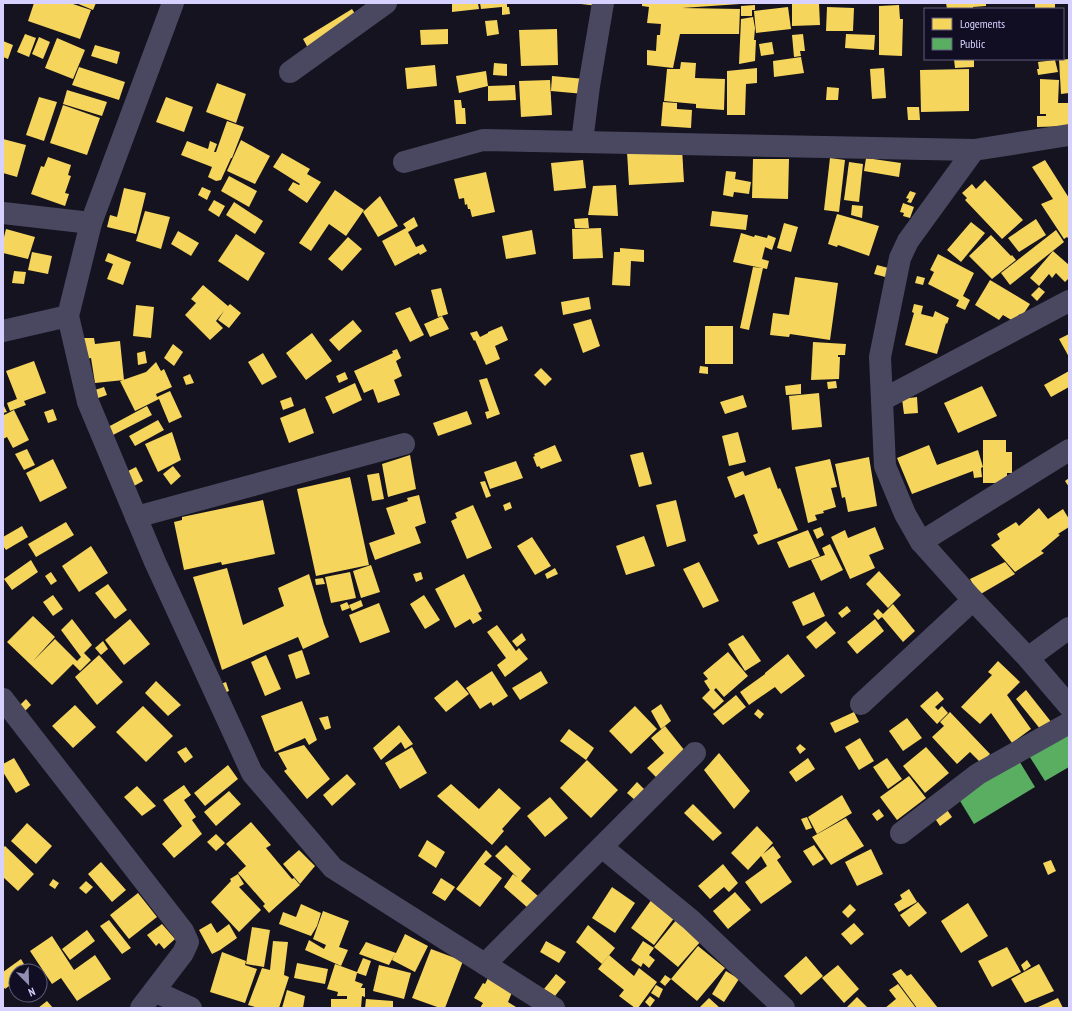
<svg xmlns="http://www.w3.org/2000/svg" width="1072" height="1011" font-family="'PT Sans Narrow',sans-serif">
<rect width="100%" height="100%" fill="#14131f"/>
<g fill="#f6d55c">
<polygon points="34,3 70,3 91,10 80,39 28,21"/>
<polygon points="76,3 96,3 93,10"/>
<polygon points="452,3 478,3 479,9 452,12"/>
<polygon points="480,3 507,3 507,7 509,7 510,14 502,15 502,7 481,9"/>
<polygon points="581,3 600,3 599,6 581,4"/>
<polygon points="642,3 740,3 740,4 682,8 740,9 739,34 680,34 673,68 647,65 647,50 656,51 657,35 660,35 661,24 647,23 649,7 642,6"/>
<polygon points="792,3 819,3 820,25 792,26"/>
<polygon points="946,3 986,3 986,6 973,7 973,9 955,9 955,8 947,9"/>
<rect x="1035" y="3" width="20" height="6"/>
<polygon points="755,5 755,10 752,10 752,16 741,16 741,6"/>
<polygon points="899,5 900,19 903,19 902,56 879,55 879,6"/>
<polygon points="788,7 791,29 756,33 754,11"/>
<polygon points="827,7 854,8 853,31 826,31"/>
<polygon points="352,9 357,17 308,48 303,39"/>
<polygon points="753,17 755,28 754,40 756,40 755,61 739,64 741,19"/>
<polygon points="497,20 499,34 487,36 485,21"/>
<polygon points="448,29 448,44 421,45 420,30"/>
<polygon points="557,29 558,65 521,66 519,30"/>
<polygon points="25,34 36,38 29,57 17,52"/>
<polygon points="803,34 805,51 800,51 801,56 794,57 792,35"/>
<polygon points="846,34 875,35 874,50 845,48"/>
<polygon points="39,37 50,42 43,59 32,54"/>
<polygon points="57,38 85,50 73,79 45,68"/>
<polygon points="3,41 13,45 8,59 3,57"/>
<polygon points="772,42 774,54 761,56 759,44"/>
<polygon points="95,45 120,52 117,64 91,56"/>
<polygon points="801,57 804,73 774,77 773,61"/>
<polygon points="954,59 974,59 974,67 955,68"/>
<polygon points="1069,59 1069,93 1061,94 1059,60"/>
<polygon points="1055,60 1058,72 1038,75 1037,69 1039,69 1038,62"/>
<polygon points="681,62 696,63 695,78 725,79 724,110 696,108 696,104 664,101 667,69 680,69"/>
<polygon points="494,63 507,64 507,76 493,75"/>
<polygon points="435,65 437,86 407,89 405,68"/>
<polygon points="79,67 125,82 119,100 72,85"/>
<polygon points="757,68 757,83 746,84 745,115 727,115 727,71"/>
<polygon points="884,68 886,98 872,99 870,69"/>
<polygon points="969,69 969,111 921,112 920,70"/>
<polygon points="486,71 488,86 459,93 456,76"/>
<polygon points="552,76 585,79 584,94 551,91"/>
<polygon points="1040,79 1059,80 1058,103 1069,103 1069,126 1037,127 1037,116 1046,116 1046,114 1040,114"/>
<polygon points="550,80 552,115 521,117 519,81"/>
<polygon points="217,83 246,94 236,123 206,112"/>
<polygon points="515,85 516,100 488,101 488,86"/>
<polygon points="827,87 839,88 838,100 826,100"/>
<polygon points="67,90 107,102 102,116 63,104"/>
<polygon points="39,97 57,102 44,141 26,135"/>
<polygon points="166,97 193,107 184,132 156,122"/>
<polygon points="454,100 461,100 462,108 465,108 466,124 456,124"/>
<polygon points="663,102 677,103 677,109 692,110 691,128 661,126"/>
<polygon points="63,105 100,118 87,155 50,143"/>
<polygon points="907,107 919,107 920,120 908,120"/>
<polygon points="227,121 244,127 232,158 231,158 221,180 216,181 208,177 212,167 181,155 187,141 208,149 210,141 217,144 214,152 216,152"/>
<polygon points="3,139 26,145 17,177 3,173"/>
<polygon points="241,140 270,156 255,184 227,171"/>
<polygon points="682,149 684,182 629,185 627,152"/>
<polygon points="282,153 310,169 307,174 321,182 307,203 288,190 293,182 299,185 300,184 273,167"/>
<polygon points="48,157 71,165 68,175 71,176 65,193 69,194 65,206 31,194 41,166 44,167"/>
<polygon points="830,158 845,160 839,212 824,210"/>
<polygon points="866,158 901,163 899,177 864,171"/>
<polygon points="753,159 789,159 788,199 752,198"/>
<polygon points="583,160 586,188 554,191 551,163"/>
<polygon points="1045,160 1069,198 1069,239 1067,237 1064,239 1041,204 1053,199 1032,167"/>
<polygon points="849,162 863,164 859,202 844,200"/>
<polygon points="726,171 736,172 735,179 751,182 749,194 734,192 733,197 723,195"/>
<polygon points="486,172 495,212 472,217 470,209 468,209 467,204 465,205 464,198 459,199 454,179"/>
<polygon points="229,176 257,191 249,207 221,191"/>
<polygon points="985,180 1023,220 1002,239 965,200 967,198 962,193 972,184 976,189"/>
<polygon points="616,185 618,216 588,215 593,186"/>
<polygon points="202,187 211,191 207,200 198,195"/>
<polygon points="124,188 146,193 136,234 107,227 110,215 117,217"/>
<polygon points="335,190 364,210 346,236 329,224 311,251 299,243"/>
<polygon points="910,191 916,193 911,203 907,202 909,199 906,198"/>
<polygon points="380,196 398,226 378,237 363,212"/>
<polygon points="214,200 225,206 219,217 208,210"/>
<polygon points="234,202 263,221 255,234 226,215"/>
<polygon points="903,203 914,207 910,218 903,216 904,213 900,212"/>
<polygon points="852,205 863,206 862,218 851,215"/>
<polygon points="145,211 170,217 161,249 136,241"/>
<polygon points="712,211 748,215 746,230 710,226"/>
<polygon points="837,214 879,226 869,256 838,245 837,247 828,244"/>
<polygon points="414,217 418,226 408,232 416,247 423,244 427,251 420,255 419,253 395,266 382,241 406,228 403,224"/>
<polygon points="588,218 589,228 575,228 574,219"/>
<polygon points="1036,219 1046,235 1019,252 1008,238"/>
<polygon points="971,222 985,233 961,262 947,250"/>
<polygon points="784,223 798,227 791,252 777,248"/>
<polygon points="601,228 603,258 573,259 572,229"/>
<polygon points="6,229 35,237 28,259 3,253 3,241"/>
<polygon points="532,230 536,254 506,259 502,236"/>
<polygon points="1056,230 1064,242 1010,285 1001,273"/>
<polygon points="178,231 199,243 191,256 171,244"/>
<polygon points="741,233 754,237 755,235 767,238 768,235 776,238 772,250 765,247 762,259 769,261 767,269 733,262"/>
<polygon points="236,234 265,253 248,281 218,261"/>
<polygon points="991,235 1011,256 1012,255 1016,260 992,279 969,256"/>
<polygon points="348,237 362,249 342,271 328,259"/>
<polygon points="620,248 644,250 644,262 631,261 630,286 612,285 614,252 620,252"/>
<polygon points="1053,251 1069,265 1069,278 1065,282 1056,273 1052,278 1049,274 1039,286 1030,278"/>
<polygon points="32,252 52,256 48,274 28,270"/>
<polygon points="108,253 131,262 123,285 107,279 113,264 105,261"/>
<polygon points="938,254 974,273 963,296 970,300 965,310 956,306 959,300 928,284 934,272 930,270"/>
<polygon points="877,265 892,269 889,278 874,274"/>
<polygon points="753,267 763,268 749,330 740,328"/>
<polygon points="14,271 26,272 24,284 12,283"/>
<polygon points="917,276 925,278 923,285 915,283"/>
<polygon points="795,277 838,283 830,340 790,334 789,337 770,335 773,313 789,315"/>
<polygon points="990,280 1030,304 1022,316 1020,314 1013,321 1003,315 999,320 975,305"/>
<polygon points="203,285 228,306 230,304 241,313 229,328 218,320 224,311 216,321 223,328 210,340 185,315 196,303 191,299"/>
<polygon points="1039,287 1045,292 1037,301 1031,295"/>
<polygon points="441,288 448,314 438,317 431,290"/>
<polygon points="589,297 591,309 563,315 561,302"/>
<polygon points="914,304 923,306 921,314 933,317 935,311 949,318 947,324 946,323 937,354 905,345 914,313 912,312"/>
<polygon points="136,305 154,307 151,338 133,336"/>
<polygon points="410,307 424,335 410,342 395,313"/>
<polygon points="442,316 449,329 430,337 424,324"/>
<polygon points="591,319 600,346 583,353 573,324"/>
<polygon points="353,320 362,331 339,351 329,340"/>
<polygon points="502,326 508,340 495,346 500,359 486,365 475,340 474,341 470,333 477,331 480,337 488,333 488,332"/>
<rect x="705" y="326" width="28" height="38"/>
<polygon points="312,333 332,361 306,380 286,353"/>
<polygon points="1069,334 1069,357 1059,339"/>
<polygon points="82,338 94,338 95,344 120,341 124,380 95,383 91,358 86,359"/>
<polygon points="813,342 846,344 845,355 838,355 838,357 840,357 839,379 811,380"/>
<polygon points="173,344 183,352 174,366 164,358"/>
<polygon points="397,349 401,358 396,361 402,376 394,380 400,395 378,403 373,389 364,393 354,371 393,353 392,351"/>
<polygon points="145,351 147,363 138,365 137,353"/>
<polygon points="263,353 277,377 262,385 248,362"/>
<polygon points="34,361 46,393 24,401 26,405 10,411 7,403 17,399 6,371"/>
<polygon points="156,362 161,371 164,369 172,387 156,394 157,397 170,391 182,417 169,423 159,399 135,411 120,381 146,372"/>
<polygon points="700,366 708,367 708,374 699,373"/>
<polygon points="541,368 552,379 545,386 534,375"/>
<polygon points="1069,371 1069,387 1051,397 1044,385"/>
<polygon points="345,372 348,379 339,383 336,376"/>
<polygon points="190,374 194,383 186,385 183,377"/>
<polygon points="487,378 500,414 487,419 485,412 489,411 479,380"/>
<polygon points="836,381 837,388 828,389 827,382"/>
<polygon points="355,383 362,400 333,414 325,397"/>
<polygon points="801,384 801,394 786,395 785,386"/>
<polygon points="982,386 997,416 958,433 944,403"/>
<polygon points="104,387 107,395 95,399 92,391"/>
<polygon points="819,393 822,427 792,430 789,396"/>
<polygon points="743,395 747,407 725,414 720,402"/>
<polygon points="291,397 294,406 283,410 280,401"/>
<polygon points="917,397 918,413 904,414 902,399"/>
<polygon points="3,406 4,406 7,412 3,413 4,415 14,410 29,440 13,448 7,437 3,439"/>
<polygon points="147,406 152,415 113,435 108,427"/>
<polygon points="305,408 314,433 289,443 280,418"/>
<polygon points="53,409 57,420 48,423 44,412"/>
<polygon points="467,411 472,424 438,436 433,423"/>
<polygon points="158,420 164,430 135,446 129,436"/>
<polygon points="172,432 181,460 158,472 145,444"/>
<polygon points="738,432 746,462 729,466 722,436"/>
<polygon points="983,440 1006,440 1006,452 1012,452 1012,473 1007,473 1007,483 983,483"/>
<polygon points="555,445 562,461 541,469 539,466 537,467 533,457 535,456 534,454"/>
<polygon points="929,445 937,465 978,450 983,467 981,468 982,477 974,478 973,471 912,494 897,458"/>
<polygon points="27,449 35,465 24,470 15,454"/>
<polygon points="643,452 652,484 639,487 630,455"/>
<polygon points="410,455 416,489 388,497 382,464"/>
<polygon points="869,457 877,506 848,512 845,497 842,498 835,464"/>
<polygon points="53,459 67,488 40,502 26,473"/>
<polygon points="830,459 837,487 831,488 836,507 823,511 824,513 815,515 817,520 808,523 795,467"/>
<polygon points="516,461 523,478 490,489 484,472"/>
<polygon points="173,466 181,476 171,485 163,474"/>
<polygon points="136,467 143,481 134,486 126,472"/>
<polygon points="770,467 778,489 780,488 798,530 758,545 753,535 758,533 744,494 735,498 727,477 743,471 745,476"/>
<polygon points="379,473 384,499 372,501 367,475"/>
<polygon points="350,477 369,565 316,576 297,489"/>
<polygon points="1069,478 1069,487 1065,481"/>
<polygon points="485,481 491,496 486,498 480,482"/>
<polygon points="419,495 426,523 415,527 421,543 375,560 369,543 395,534 386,508 408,501 407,498"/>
<polygon points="263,500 275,554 222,565 221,562 184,570 174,522 182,520 182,517"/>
<polygon points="676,500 686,541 667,547 656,505"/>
<polygon points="510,502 512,508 505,511 503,505"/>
<polygon points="473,505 492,548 467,559 451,521 457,518 455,513"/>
<polygon points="1039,508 1048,519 1063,509 1069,519 1069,527 1058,534 1060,535 1041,551 1044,553 1015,572 991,545 1000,539 997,534 1016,522 1019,526"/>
<polygon points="66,522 74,535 36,557 28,544"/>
<polygon points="22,526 28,537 6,550 3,546 3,537"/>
<polygon points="821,527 824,535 817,539 813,530"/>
<polygon points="875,527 884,549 869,555 875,568 850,579 831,537 845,530 848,538"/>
<polygon points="808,530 820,556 789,568 777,542"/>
<polygon points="644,536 655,566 626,575 616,546"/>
<polygon points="532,537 551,566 535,575 517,546"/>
<polygon points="830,544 843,570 821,581 811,560 825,555 822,548"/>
<polygon points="91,546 108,573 79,592 62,566"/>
<polygon points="31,560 38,572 12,590 4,579"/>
<polygon points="699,562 719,601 703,608 683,569"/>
<polygon points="1005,562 1015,574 979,595 970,579"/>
<polygon points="371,565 380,592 361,598 353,571"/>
<polygon points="227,568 243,625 284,606 278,588 309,574 324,624 329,637 303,649 298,637 222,670 193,577"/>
<polygon points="555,568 558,574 547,579 545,574"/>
<polygon points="879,571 901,595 888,608 866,584"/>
<polygon points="51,572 57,581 51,585 45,576"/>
<polygon points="350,572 356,598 331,603 325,577"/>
<polygon points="421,572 423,579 416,582 413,574"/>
<polygon points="464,574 482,611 478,613 482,619 473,624 470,619 455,628 435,589"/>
<polygon points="323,578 325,584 316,585 315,579"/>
<polygon points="108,584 127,610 115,619 95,593"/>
<polygon points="814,592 825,616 803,626 792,602"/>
<polygon points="53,595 63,609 53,616 43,602"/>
<polygon points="424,595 440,620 425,629 410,604"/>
<polygon points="361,600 363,606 352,611 349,605"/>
<polygon points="347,602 350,608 342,611 340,605"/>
<polygon points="379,603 390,632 360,643 349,615"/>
<polygon points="893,604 915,631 903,642 882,617 878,620 873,614 878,609 883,614"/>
<polygon points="847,606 851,611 842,618 838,613"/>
<polygon points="33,616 55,637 33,661 55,639 77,661 81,657 61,630 72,619 92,645 84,653 91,660 80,671 73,664 52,685 7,642"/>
<polygon points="130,619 150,644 124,665 105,640"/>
<polygon points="875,619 884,631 857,654 847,642"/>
<polygon points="826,621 836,633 816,649 806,637"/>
<polygon points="497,625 516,651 519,648 528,659 505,677 497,665 506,658 487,632"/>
<polygon points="522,633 526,640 517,647 512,641"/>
<polygon points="743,635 761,661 745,671 728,644"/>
<polygon points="103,641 108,649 101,655 95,648"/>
<polygon points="302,650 310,674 296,679 288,655"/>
<polygon points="728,652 748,676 724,697 716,688 714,690 724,701 714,710 702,698 710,690 704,681 708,679 703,673"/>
<polygon points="788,654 805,676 781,694 775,687 749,705 740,692 765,674 765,673"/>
<polygon points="99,655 123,682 97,705 75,677"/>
<polygon points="266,655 281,689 265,696 251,662"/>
<polygon points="998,661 1020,682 1007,695 1031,729 1012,743 991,713 980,724 961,707 992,675 988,672"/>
<polygon points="492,671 508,696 493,706 491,702 480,709 466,688"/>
<polygon points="541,671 548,683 520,700 512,688"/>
<polygon points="457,680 469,694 446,712 434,698"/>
<polygon points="156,681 181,705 168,716 145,693"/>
<polygon points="226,682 229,691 222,694 218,685"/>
<polygon points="1026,690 1052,723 1041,730 1016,699"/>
<polygon points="937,691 944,699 935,707 938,710 942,706 948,713 937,724 920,706"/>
<polygon points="736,695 746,707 723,725 713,714"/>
<polygon points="26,699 31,705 23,713 18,707"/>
<polygon points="302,701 317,740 309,745 305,738 275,752 261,716"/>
<polygon points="661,704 671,721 661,729 651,711"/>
<polygon points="75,705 96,727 73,748 52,726"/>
<polygon points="143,706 173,736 146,762 116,732"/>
<polygon points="635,706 657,729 631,754 609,731"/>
<polygon points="758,709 764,714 760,719 754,714"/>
<polygon points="854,712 859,722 835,733 830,723"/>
<polygon points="950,712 990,754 981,763 970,752 957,764 932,737 944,726 940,722"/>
<polygon points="328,716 331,728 325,730 319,718"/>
<polygon points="907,718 922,738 903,751 889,731"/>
<polygon points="399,725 413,744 405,749 401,742 381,760 373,748"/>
<polygon points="665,726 685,751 657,778 647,768 664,753 651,738"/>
<polygon points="569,729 594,748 586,760 560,741"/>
<polygon points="860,738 874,761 859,770 845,747"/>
<polygon points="800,744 806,749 800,754 796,748"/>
<polygon points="304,745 330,779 307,799 284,771 287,769 278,753"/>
<polygon points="186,747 193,757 185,763 177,752"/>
<polygon points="412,747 427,773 400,789 385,763"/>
<polygon points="926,747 949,773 925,793 903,766"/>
<polygon points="719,753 750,791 734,809 704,770"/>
<polygon points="14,758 30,785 16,793 3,772 3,764"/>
<polygon points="808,758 815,769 796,782 789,772"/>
<polygon points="887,758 902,779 888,789 873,767"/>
<polygon points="587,760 618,790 591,818 560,788"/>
<polygon points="228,765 238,779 205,806 194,793"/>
<polygon points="347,774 356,784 332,806 323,795"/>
<polygon points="909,776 926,798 897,820 880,797"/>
<polygon points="637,782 646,791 636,801 627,793"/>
<polygon points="451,784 479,809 499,788 521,808 502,829 504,831 492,845 437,796"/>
<polygon points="184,785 191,795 184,800 196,817 192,820 202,834 174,858 162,844 182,826 163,800"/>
<polygon points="137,786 156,806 142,816 124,797"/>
<polygon points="229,791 241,804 216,826 204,812"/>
<polygon points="842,795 852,813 817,834 808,817"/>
<polygon points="550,797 568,818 545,837 527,816"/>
<polygon points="693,804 722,833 713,841 684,813"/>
<polygon points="945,807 952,817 940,826 934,817"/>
<polygon points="879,809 884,816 877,821 872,814"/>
<polygon points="807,817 812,828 806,830 801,819"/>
<polygon points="846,818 864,846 831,865 812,837"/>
<polygon points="251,822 271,845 266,848 292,879 294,878 300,885 269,913 263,906 265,904 238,873 246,866 226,844"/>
<polygon points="27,823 52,846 36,864 11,841"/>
<polygon points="757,826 773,843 763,854 773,846 781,857 777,860 792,882 761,904 745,882 767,866 761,856 748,870 731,853"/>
<polygon points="216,834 225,843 216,851 207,842"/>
<polygon points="427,840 445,852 436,868 418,856"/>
<polygon points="506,845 531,869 521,881 538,896 528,908 504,887 513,874 518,878 495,856"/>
<polygon points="814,845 824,859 813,866 803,851"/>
<polygon points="5,846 34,874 18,891 3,877 3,848"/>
<polygon points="871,849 883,874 857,886 845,862"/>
<polygon points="299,850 315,866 300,884 283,864"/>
<polygon points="486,850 492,856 484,864 502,878 480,907 456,889"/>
<polygon points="1051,860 1056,871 1048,875 1043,863"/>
<polygon points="101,862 126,890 112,902 88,874"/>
<polygon points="723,864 738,883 729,892 724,887 710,899 698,886"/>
<polygon points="238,874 244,884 239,887 261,910 239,932 211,902 231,881 230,879"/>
<polygon points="441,878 455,887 445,901 432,893"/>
<polygon points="53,879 59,883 55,889 49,885"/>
<polygon points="86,881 93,887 86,894 79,888"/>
<polygon points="612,887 635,903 615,933 592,918"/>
<polygon points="909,889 917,902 899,912 894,904 902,899 900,895"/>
<polygon points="735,892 751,910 728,929 713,911"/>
<polygon points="138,893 157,917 129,939 110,915"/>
<polygon points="652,899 675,917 654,945 631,928"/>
<polygon points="918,902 927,913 909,927 900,915"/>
<polygon points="968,903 988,936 961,953 941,921"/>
<polygon points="301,904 321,913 317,926 311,936 279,924 283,912 296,917"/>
<polygon points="850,904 856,910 848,918 842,912"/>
<polygon points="323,911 349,921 339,947 348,950 341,966 305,950 309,940 324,949 326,945 313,939"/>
<polygon points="677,919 701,941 678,967 654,947"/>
<polygon points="109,920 131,948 122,954 100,926"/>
<polygon points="211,923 217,933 229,924 237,938 220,950 212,954 199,930"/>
<polygon points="854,923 864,934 851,945 841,934"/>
<polygon points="162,924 175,939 164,949 159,943 156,946 147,935"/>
<polygon points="588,925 615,948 602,964 576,942"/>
<polygon points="252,927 270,930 264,967 246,964"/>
<polygon points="87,930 95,941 70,960 62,949"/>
<polygon points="405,934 428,946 415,972 392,960 395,954 389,965 359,954 366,942 396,953"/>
<polygon points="52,936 74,970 95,955 111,979 77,1001 61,978 52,984 30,951"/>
<polygon points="273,941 288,942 284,975 289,977 279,1008 259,1008 248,1005 262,968 270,970"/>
<polygon points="546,941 566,952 559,963 540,952"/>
<polygon points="643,941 654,948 649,955 655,960 649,968 643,963 641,967 631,960"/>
<polygon points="698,946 725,968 697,1001 671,979 665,986 660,982 665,975 671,979"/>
<polygon points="1007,947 1021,972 992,987 978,961"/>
<polygon points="431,949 463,961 445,1008 440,1008 412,998"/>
<polygon points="222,952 246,961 245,965 257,969 245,1003 210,992"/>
<polygon points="609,955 634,976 639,968 657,982 638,1008 635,1008 619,996 624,990 598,969"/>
<polygon points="806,956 823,976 801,995 784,976"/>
<polygon points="363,958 371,961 366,976 357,973 355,981 363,984 361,988 365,988 365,997 362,996 361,1008 331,1008 331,999 347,999 347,996 337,996 338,992 327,989 335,964 357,972"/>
<polygon points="21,959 28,971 16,971 16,981 5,989 3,986 3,972"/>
<polygon points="1027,960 1031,966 1024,971 1021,965"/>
<polygon points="297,963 328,969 325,984 294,978"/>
<polygon points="1039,964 1054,991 1025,1003 1011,979"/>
<polygon points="379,965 411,973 404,999 373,991"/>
<polygon points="838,965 859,989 844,1003 822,978"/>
<polygon points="901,969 907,976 911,974 938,1008 917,1008 892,974"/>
<polygon points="726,971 739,979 724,1002 712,994"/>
<polygon points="556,974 566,982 555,996 544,989"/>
<polygon points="488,978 513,990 508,1002 516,1007 516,1008 480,1008 483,1003 474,998 483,983 485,984"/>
<polygon points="898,984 916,1008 885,1008 896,999 889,990"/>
<polygon points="656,985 663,989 659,998 651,993"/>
<polygon points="287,990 305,996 303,1008 282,1008"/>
<polygon points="650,996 655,1000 650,1007 645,1002"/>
<polygon points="857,997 868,1008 846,1008"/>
<polygon points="709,998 720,1008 699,1008"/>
<polygon points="1058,998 1063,1008 1036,1008"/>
<polygon points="366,999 393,1001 393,1008 365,1008"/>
<polygon points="47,1001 53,1008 38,1008"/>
</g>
<g fill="#5aae61">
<polygon points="1069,731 1069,767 1045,781 1028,754"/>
<polygon points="1018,759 1035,787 974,824 957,796"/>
</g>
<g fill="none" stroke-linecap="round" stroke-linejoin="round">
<g stroke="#494860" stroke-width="22">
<polyline points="173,3 91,223 68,316 88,402 155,562 252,773 333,868 554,1008"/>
<polyline points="290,72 386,3"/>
<polyline points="582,142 589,86 603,3"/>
<polyline points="974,150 908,241 900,258 880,357 885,466 905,514 921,542 973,600 1028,658 1069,706"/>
<polyline points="404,162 483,140 974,150 1069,135"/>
<polyline points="3,213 91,223"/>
<polyline points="3,331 68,316"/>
<polyline points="882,400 1069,301"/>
<polyline points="136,517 404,444"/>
<polyline points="921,542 1069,450"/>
<polyline points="1028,658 1069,628"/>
<polyline points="3,699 183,931 188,942 183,953 141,1008"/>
<polyline points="861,704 973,600"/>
<polyline points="901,833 978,774 1069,723"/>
<polyline points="602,847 691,920 784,1008"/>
<polyline points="485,964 695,753"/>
<polyline points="154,991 191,1008"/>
</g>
</g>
<rect width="1072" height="1011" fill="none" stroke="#d6d1ff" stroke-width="8"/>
<rect x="924" y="8" width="140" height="52" fill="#110e24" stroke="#605c7c"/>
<rect x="932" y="18" width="20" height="12" fill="#f6d55c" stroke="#605c7c"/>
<text x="960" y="28" font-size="12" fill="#d6d1ff">Logements</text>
<rect x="932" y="38" width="20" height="12" fill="#5aae61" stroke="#605c7c"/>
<text x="960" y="48" font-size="12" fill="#d6d1ff">Public</text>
<g transform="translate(28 983) rotate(157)"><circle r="19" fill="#110e24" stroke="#605c7c"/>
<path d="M0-3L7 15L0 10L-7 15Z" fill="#928eb1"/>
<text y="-6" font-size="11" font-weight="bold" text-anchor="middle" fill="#d6d1ff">N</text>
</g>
</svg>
